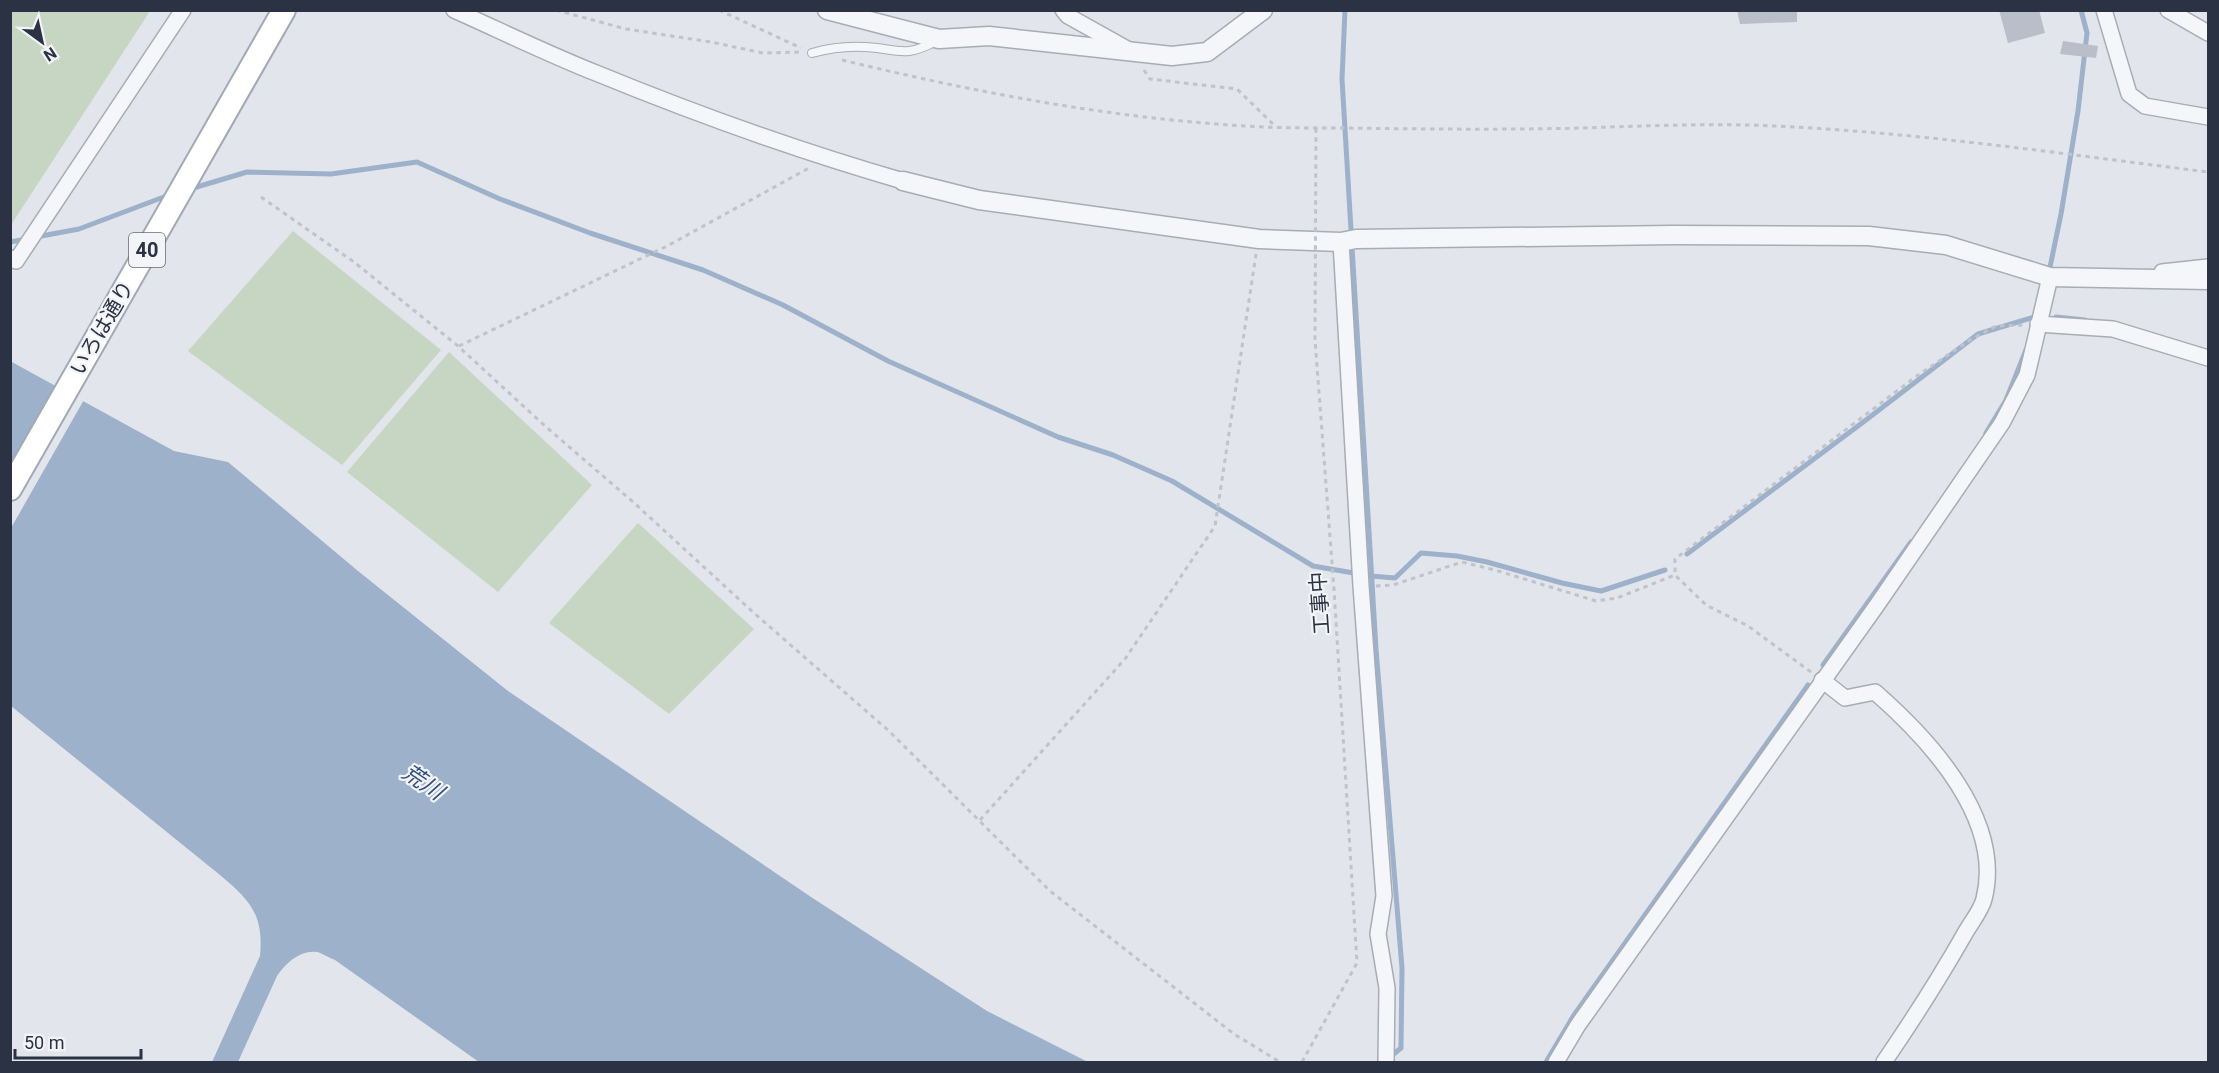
<svg xmlns="http://www.w3.org/2000/svg" width="2219" height="1073" font-family="Roboto,'Noto Sans JP',sans-serif">
<rect width="100%" height="100%" fill="#e2e5eb"/>
<g fill="#c7d5c3">
<polygon points="11,10 150,11 11,225 10,11"/>
<polygon points="293,231 441,350 342,465 188,351"/>
<polygon points="449,352 592,485 498,592 347,472"/>
<polygon points="638,523 754,629 669,714 549,623"/>
</g>
<path fill="#9db1cb" d="M10 361 174 451 228 462 358 571 508 691 811 897 987 1011 1088 1062H479L335 960C329 958 322 953 317 952 300 950 286 963 277 976L238 1062H212L260 956C264 915 250 900 220 875L11 706Z"/>
<polygon fill="#e2e5eb" points="58,383 85,398 11,528 11,467"/>
<g fill="none" stroke-linecap="round" stroke-linejoin="round">
<g stroke="#9db1cb" stroke-width="5">
<polyline points="1345,10 1342,79 1376,649 1402,968 1401,1048 1390,1057"/>
<polyline points="190,189 247,172 331,174 417,162 500,199 590,233 703,270 783,305 888,361 1058,437 1113,455 1172,481 1313,566 1371,576 1395,578 1421,553 1457,556 1487,562 1562,583 1601,591 1665,570"/>
<polyline points="36,237 79,229 169,195"/>
<polyline points="10,242 27,239"/>
<polyline points="2049,272 2061,214 2078,111 2087,33 2081,10"/>
<polyline points="2056,317 2085,320"/>
<polyline points="1986,433 2006,400 2026,350"/>
<polyline points="1687,554 1866,420 1978,334 2038,316"/>
<polyline points="1823,665 1911,542"/>
<polyline points="1546,1062 1574,1015 1808,685"/>
</g>
</g>
<g fill="#b9bec8">
<polygon points="1737,10 1797,10 1797,22 1740,24"/>
<polygon points="1999,10 2039,10 2045,33 2008,43"/>
<polygon points="2063,41 2098,46 2096,58 2060,54"/>
</g>
<g fill="none" stroke-linecap="round" stroke-linejoin="round">
<defs>
<path id="service" d="M812 53C830 48 845 46 864 47 896 48 904 59 936 41"/>
<g id="minor">
<path d="M454 10C501 31 548 54 596 73 696 114 799 151 903 181"/>
<polyline points="1063,10 1068,16 1129,50"/>
<polyline points="2104,10 2129,94 2145,106 2208,117"/>
<polyline points="2168,10 2208,33"/>
<polyline points="1341,242 1361,586 1384,896 1378,934 1387,988 1386,1062"/>
<polyline points="10,258 16,261 183,10"/>
<polyline points="2162,272 2208,267"/>
<polyline points="2038,324 2113,329 2208,358"/>
<path d="M1822 680 1845 698 1875 692C1930 740 2004 820 1984 899 1981 911 1970 924 1964 935 1939 979 1912 1021 1884 1062"/>
<polyline points="1556,1062 1578,1025 1877,605 2002,423 2027,375 2050,277"/>
</g>
<g id="tertiary">
<polyline points="827,10 939,39 989,36 1172,56 1207,52 1263,10"/>
<polyline points="903,181 979,200 1259,239 1341,242 1356,239 1673,235 1869,236 1946,245 2050,277 2208,280"/>
</g>
<polyline id="primary" points="10,489 284,10"/>
</defs>
<use href="#service" stroke="#a7acb5" stroke-width="10"/>
<use href="#minor" stroke="#a7acb5" stroke-width="18"/>
<use href="#tertiary" stroke="#a7acb5" stroke-width="21"/>
<use href="#primary" stroke="#a1a9b7" stroke-width="26"/>
<g stroke="#c0c3ca" stroke-width="3" stroke-dasharray="4.5 4.5" stroke-linecap="butt">
<polyline points="556,10 626,29 711,42 763,53 801,52"/>
<polyline points="719,10 801,48"/>
<path d="M842 60C970 91 1099 116 1230 125 1267 128 1304 128 1341 128 1421 129 1502 130 1582 128 1638 126 1693 124 1748 125 1903 130 2055 153 2208 172"/>
<polyline points="1144,70 1150,79 1237,89 1275,126"/>
<polyline points="261,197 354,262 458,346 545,426 632,501 754,613 889,731 1050,891 1234,1034 1280,1062"/>
<polyline points="459,346 669,245 809,168"/>
<polyline points="1376,586 1393,585 1462,562 1495,570 1596,601 1617,598 1675,575"/>
<polyline points="1811,672 1748,626 1706,605 1675,575 1675,559 1914,378 1970,340 1996,326 2024,325"/>
<polyline points="980,820 1125,659 1215,526 1256,254"/>
</g>
<use href="#service" stroke="#f5f6f9" stroke-width="8"/>
<use href="#minor" stroke="#f5f6f9" stroke-width="15"/>
<use href="#tertiary" stroke="#f5f6f9" stroke-width="18"/>
<use href="#primary" stroke="#fff" stroke-width="22"/>
<polyline stroke="#c0c3ca" stroke-width="3" stroke-dasharray="4.5 4.5" stroke-linecap="butt" points="1302,1062 1357,963 1334,589 1315,340 1316,128"/>
</g>
<g text-anchor="middle" dominant-baseline="central" stroke-width="4.5" stroke-linejoin="round" paint-order="stroke">
<rect fill="#f2f4f8" stroke="#666c79" stroke-width="1.5" x="129" y="233" width="36" height="34" rx="4.5"/>
<g font-size="20" font-weight="bold" fill="#2a3243">
<text x="147" y="250">40</text>
</g>
<g font-size="21" fill="#2a3243" stroke="#f2f4f8">
<text transform="translate(102 328) rotate(-60)">いろは通り</text>
<text transform="translate(1320 603) rotate(-94)">工事中</text>
</g>
<g font-size="22" font-style="italic" fill="#334e78" stroke="#f2f4f8">
<text transform="translate(423 782) rotate(34)">荒川</text>
</g>
</g>
<rect width="2219" height="1073" fill="none" stroke="#2a3243" stroke-width="24"/>
<g transform="translate(42 42) rotate(147)" stroke="#f2f4f8" stroke-width="4.5" paint-order="stroke">
<path d="M0-4.5L10 22L0 15L-10 22Z" fill="#2a3243"/>
<text y="-9" font-size="16" font-weight="bold" text-anchor="middle" fill="#2a3243">N</text>
</g>
<path d="M15 1049v9h126v-9" fill="none" stroke="#2a3243" stroke-width="3"/>
<text x="24" y="1049" font-size="18" fill="#2a3243" stroke="#f2f4f8" stroke-width="4.5" paint-order="stroke">50 m</text>
</svg>
